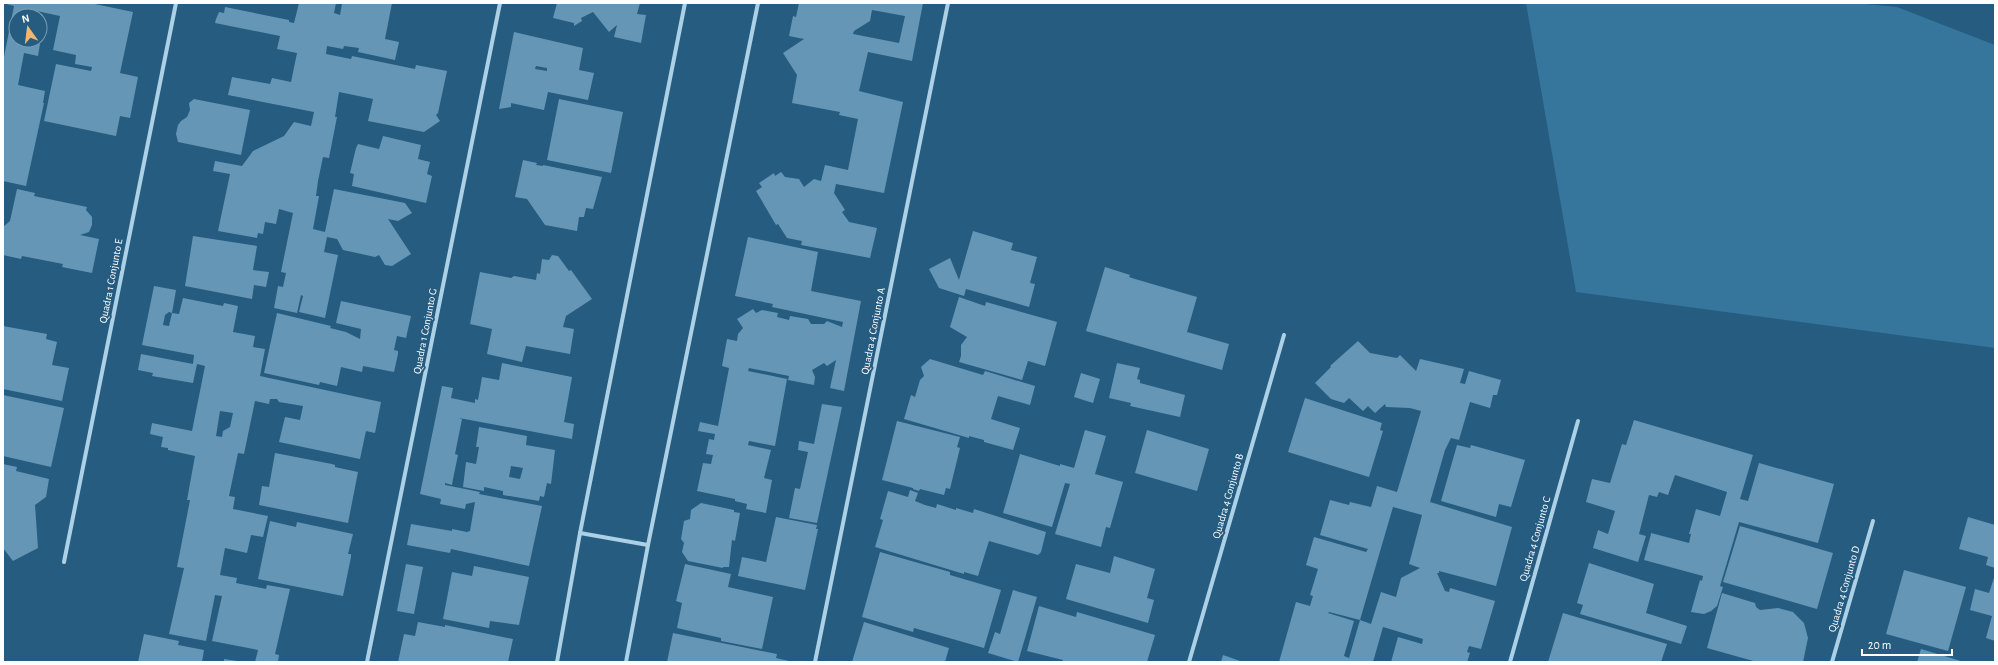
<svg xmlns="http://www.w3.org/2000/svg" width="1998" height="665" font-family="'Alegreya Sans',sans-serif">
<rect width="100%" height="100%" fill="#255c80"/>
<polygon fill="#36759c" points="1526,3 1855,3 1897,7 1995,45 1995,348 1576,292"/>
<g fill="#6696b5" fill-rule="evenodd">
<polygon points="3,3 90,3 133,12 120,73 138,77 130,118 120,116 116,136 44,121 56,64 91,71 92,67 75,64 76,55 53,50 60,16 32,10 31,16 16,16 16,40 26,40 26,41 40,44 38,56 24,53 18,85 45,91 43,103 44,103 26,186 3,181 3,62 14,6"/>
<polygon points="299,3 336,3 334,13 340,15 342,4 392,3 385,39 399,42 395,60 358,52 359,48 344,46 343,49 327,46 326,54 351,59 352,56 415,69 416,65 447,71 438,113 436,115 440,121 424,132 368,121 373,99 339,92 335,117 337,117 329,158 323,157 318,181 316,196 319,196 313,229 325,232 334,189 405,203 412,213 398,221 388,219 411,254 392,266 385,265 379,255 375,257 343,250 337,239 327,237 324,252 338,255 325,318 299,312 303,296 301,295 297,313 274,308 278,286 283,287 286,273 281,272 293,213 279,209 276,224 265,222 263,234 258,233 257,238 218,231 230,174 213,171 215,161 242,166 253,151 284,136 294,122 311,126 314,112 228,95 232,77 270,84 272,78 291,82 297,53 277,49 280,36 215,23 216,19 219,12 224,13 225,7 289,20 289,22 294,23"/>
<polygon points="557,3 640,3 637,14 646,15 641,43 614,37 617,25 609,32 593,12 581,18 582,21 574,26 574,23 553,18"/>
<path d="M799 3H923L912 61 868 52 859 91 903 102 884 193 836 184 834 193 845 210 842 212 849 222 877 228 870 258 801 245 802 241 787 238 778 224 776 225 756 191 762 187 759 183 774 173 775 176 781 172 785 177 799 179 804 187 814 179 821 181 825 165 848 170 858 119 839 115 840 112 792 103 797 75 783 53 804 39 789 36 793 16 796 17ZM872 10 905 16 899 43 853 34 854 31 870 21Z"/>
<path d="M514 32 583 48 579 70 594 73 588 100 548 92 544 110 511 103V107L499 109ZM536 66 547 68V71L535 69Z"/>
<polygon points="194,99 250,110 241,155 178,142 176,134 178,125 181,121 187,117 190,110 189,103"/>
<polygon points="559,99 623,112 611,173 547,160"/>
<polygon points="383,136 421,145 418,159 430,162 427,174 432,176 426,203 352,186 354,174 350,173 356,148 358,144 379,149"/>
<polygon points="523,160 537,163 536,165 543,166 543,165 602,177 593,209 586,208 584,217 579,217 577,231 545,225 527,199 515,197"/>
<polygon points="17,189 35,193 34,196 87,207 86,210 92,217 92,225 89,232 80,235 99,239 92,273 62,267 63,264 22,256 21,259 3,255 3,227 10,221"/>
<polygon points="973,231 1013,243 1011,250 1037,257 1030,283 1035,284 1029,307 966,289 964,296 939,288 929,269 950,258 959,280"/>
<polygon points="193,236 257,246 253,270 269,272 266,287 254,285 252,299 185,286"/>
<polygon points="748,237 818,252 811,291 861,301 844,391 830,388 836,360 827,366 824,363 812,370 815,377 814,385 788,380 789,376 749,368 748,371 787,379 775,446 749,441 748,445 771,450 764,478 772,480 766,513 746,509 747,504 735,501 735,499 697,491 703,463 711,464 713,455 706,454 709,439 714,440 715,434 698,431 700,422 718,426 729,368 722,366 727,339 737,341 738,334 743,328 737,319 753,309 756,313 762,310 778,313 777,317 789,320 790,316 808,319 811,324 824,324 827,321 842,327 843,322 772,307 773,304 735,296"/>
<polygon points="552,255 558,256 569,271 571,270 592,299 566,316 563,327 574,329 570,354 526,346 522,362 487,354 492,329 470,324 480,272 511,278 514,276 536,280 537,273 540,274 542,259 549,260"/>
<polygon points="1105,267 1130,275 1129,277 1135,279 1197,297 1187,332 1229,344 1222,370 1086,331"/>
<path d="M154 286 176 290 172 313 179 314 183 298 223 306 224 303 238 306 233 332 255 336 253 347 265 349 260 376 381 402 375 433 366 431 360 459 279 442 285 417 300 420 303 406 279 402 277 399H270L269 404 255 401 244 454 238 453 229 496 235 497 233 509 268 516 263 537 251 535 247 553 225 548 220 575 237 578 236 583 266 589 267 585 290 589 275 654 279 655 278 662H255L258 650 212 641 222 596 215 595 206 641 169 634 184 568 177 567 190 500H187L195 456 168 450V448L161 447 163 437 150 434 152 423 192 431 205 366 197 364 193 383 152 376 153 373 138 370 141 354 193 364 194 355 142 345ZM169 312 172 313 169 326 163 325 165 315ZM220 411 233 413 230 427 223 431 222 437 216 436Z"/>
<polygon points="959,297 985,306 986,302 1057,322 1045,366 1028,361 1022,380 959,362 961,356 961,345 967,337 950,327"/>
<polygon points="341,301 411,316 406,338 397,336 394,350 398,351 398,354 394,372 363,366 362,372 341,367 337,386 320,382 319,385 264,373 277,313 331,326 330,328 346,332 360,339 361,329 336,323"/>
<polygon points="3,326 47,334 46,339 57,342 52,365 69,368 62,401 3,389"/>
<path d="M1358 341 1370 353 1397 358 1400 355 1416 371 1420 359 1464 369 1460 383 1465 384 1469 371 1501 380 1497 395H1493L1490 408 1470 402 1459 440 1451 438 1445 450 1430 502 1512 527 1496 586 1439 571V573H1437L1445 591 1449 592 1450 588 1495 601 1481 649 1469 646 1467 652 1470 653 1467 662H1391L1398 637 1422 644 1423 639 1383 627 1373 662H1279L1296 602 1310 606 1313 596 1310 595 1318 569 1306 565 1314 537 1366 552 1368 549 1320 535 1330 500 1349 505 1350 502 1371 507 1377 486 1397 492 1421 411 1410 408 1386 407 1385 404 1375 413 1368 406 1363 411 1349 398 1344 403 1331 399 1315 383 1331 367 1330 366ZM1393 507 1422 515 1409 564 1420 568 1401 578 1396 597 1381 592 1371 624 1360 620 1349 658 1344 656 1354 621 1328 613 1329 612 1360 620Z"/>
<polygon points="930,359 983,375 985,371 1035,386 1030,405 998,396 991,419 1020,428 1013,450 984,442 984,440 969,436 969,438 904,419 911,395 915,397 920,380 924,376 921,367"/>
<polygon points="502,363 572,377 564,422 574,424 572,439 459,418 462,419 455,454 458,455 453,479 452,485 445,483 445,485 480,492 479,494 542,506 529,566 451,549 450,553 407,545 411,524 452,531 452,529 467,532 470,531 475,502 466,504 465,509 440,504 441,499 420,494 442,386 453,388 451,398 475,403 475,399 478,400 482,377 499,380"/>
<polygon points="1117,363 1140,368 1137,379 1140,380 1140,383 1185,395 1180,417 1130,406 1131,403 1109,398"/>
<polygon points="1081,373 1100,379 1093,403 1074,397"/>
<polygon points="3,395 64,408 51,467 3,456"/>
<polygon points="1305,398 1382,423 1380,430 1383,431 1369,477 1288,452"/>
<polygon points="822,404 842,407 817,523 789,518 795,488 800,489 808,452 798,450 799,441 814,444"/>
<polygon points="1634,420 1753,455 1740,499 1748,501 1759,463 1834,484 1818,543 1739,522 1720,586 1723,587 1717,606 1711,611 1704,614 1691,612 1700,580 1702,581 1703,576 1644,560 1651,534 1651,533 1689,543 1691,534 1689,534 1696,509 1720,516 1727,492 1675,475 1668,495 1659,492 1657,497 1649,495 1639,534 1646,536 1638,562 1593,548 1598,530 1608,534 1615,511 1586,502 1592,479 1610,483 1622,444 1626,445"/>
<polygon points="897,421 960,437 957,447 960,448 950,489 946,488 944,495 920,489 919,491 913,489 913,488 882,480"/>
<path d="M479 427 527 436 526 445 555 450 551 484 547 483 544 497 540 496 539 501 503 495V491L484 487V491L463 487 466 462 476 464 479 447H476ZM511 466 523 468 520 479 509 477Z"/>
<polygon points="1085,430 1106,436 1095,474 1123,482 1110,528 1106,527 1101,547 1055,534 1070,484 1065,483 1052,527 1003,513 1020,454 1060,466 1060,464 1074,468"/>
<polygon points="1147,430 1209,449 1197,491 1135,473"/>
<polygon points="1457,445 1470,448 1471,445 1525,460 1511,507 1499,504 1496,517 1441,501"/>
<polygon points="275,453 332,464 335,465 335,467 358,472 348,523 259,505 262,486 269,487"/>
<polygon points="3,464 17,467 16,471 49,479 46,497 35,505 38,548 13,561 3,548"/>
<polygon points="910,490 918,493 915,501 925,505 936,508 937,504 956,510 956,508 973,513 974,509 1046,532 1041,552 1038,555 989,541 978,576 964,572 964,574 875,547 883,520 880,519 888,491 908,497"/>
<polygon points="701,503 734,510 734,512 740,513 735,541 732,540 729,567 723,567 723,568 688,561 682,552 684,543 681,539 684,521 690,519 691,510"/>
<polygon points="776,517 817,525 816,529 818,529 805,590 738,576 742,557 766,562"/>
<polygon points="1968,517 1995,525 1995,568 1986,565 1988,557 1959,549"/>
<polygon points="270,521 296,527 297,522 353,534 348,554 351,554 351,557 343,596 258,579"/>
<polygon points="1740,526 1833,553 1817,609 1723,582"/>
<polygon points="880,552 950,572 950,575 1001,590 984,648 914,628 913,632 862,617"/>
<polygon points="1114,556 1155,569 1147,598 1154,600 1148,623 1066,599 1076,564 1110,573"/>
<polygon points="1589,563 1654,584 1646,613 1687,626 1681,644 1580,614 1583,605 1577,603"/>
<polygon points="406,564 423,567 414,614 397,611"/>
<polygon points="685,564 731,574 728,587 773,597 762,649 721,641 721,638 677,628 682,603 676,601"/>
<polygon points="474,566 529,577 519,625 490,621 489,628 443,619 452,572 472,576"/>
<polygon points="1904,570 1966,587 1948,651 1886,634"/>
<polygon points="1995,575 1995,641 1986,638 1992,616 1970,610 1975,589 1989,593"/>
<polygon points="1013,590 1037,597 1018,662 988,653 995,632 1000,634"/>
<polygon points="1722,593 1755,603 1756,607 1760,610 1778,608 1793,612 1804,623 1808,638 1803,662 1757,662 1707,648"/>
<polygon points="1039,606 1076,617 1077,612 1155,635 1147,662 1062,662 1063,660 1027,651"/>
<polygon points="1563,613 1667,644 1661,662 1548,662"/>
<polygon points="418,622 445,627 445,625 513,639 508,662 398,662 404,634 415,636"/>
<polygon points="864,622 949,648 945,662 852,662"/>
<polygon points="673,633 777,654 776,658 793,662 667,662"/>
<polygon points="144,634 179,641 178,645 204,650 202,662 138,662"/>
<polygon points="1921,649 1964,662 1917,662"/>
<polygon points="1223,655 1243,662 1221,662"/>
<polygon points="224,659 237,661 237,662 224,662"/>
</g>
<g fill="none" stroke-linecap="round" stroke-linejoin="round">
<g stroke="#acd0e6" stroke-width="4">
<polyline points="580,533 648,545"/>
<polyline points="64,562 176,3"/>
<polyline points="367,662 500,3"/>
<polyline points="557,662 580,533 685,3"/>
<polyline points="626,662 648,545 758,3"/>
<polyline points="815,662 948,3"/>
<polyline points="1189,662 1284,335"/>
<polyline points="1510,662 1578,421"/>
<polyline points="1832,662 1873,521"/>
</g>
</g>
<g text-anchor="middle" dominant-baseline="central" stroke-width="4" stroke-linejoin="round" paint-order="stroke">
<g font-size="11" fill="#fff" stroke="#255c80">
<text transform="translate(111 281) rotate(-79)">Quadra 1 Conjunto E</text>
<text transform="translate(425 331) rotate(-79)">Quadra 1 Conjunto G</text>
<text transform="translate(873 331) rotate(-79)">Quadra 4 Conjunto A</text>
<text transform="translate(1228 496) rotate(-74)">Quadra 4 Conjunto B</text>
<text transform="translate(1535 539) rotate(-74)">Quadra 4 Conjunto C</text>
<text transform="translate(1844 589) rotate(-74)">Quadra 4 Conjunto D</text>
</g>
</g>
<rect width="1998" height="665" fill="none" stroke="#ffffff" stroke-width="8"/>
<g transform="translate(28 28) rotate(346)"><circle r="19" fill="#255c80" stroke="#7c9db3"/>
<path d="M0-3L7 15L0 10L-7 15Z" fill="#f0b771"/>
<text y="-6" font-size="11" font-weight="bold" text-anchor="middle" fill="#ffffff">N</text>
</g>
<path d="M1862 649v6h90v-6" fill="none" stroke="#ffffff" stroke-width="2"/>
<text x="1868" y="649" font-size="12" fill="#ffffff" stroke="#255c80" stroke-width="3" paint-order="stroke">20 m</text>
</svg>
